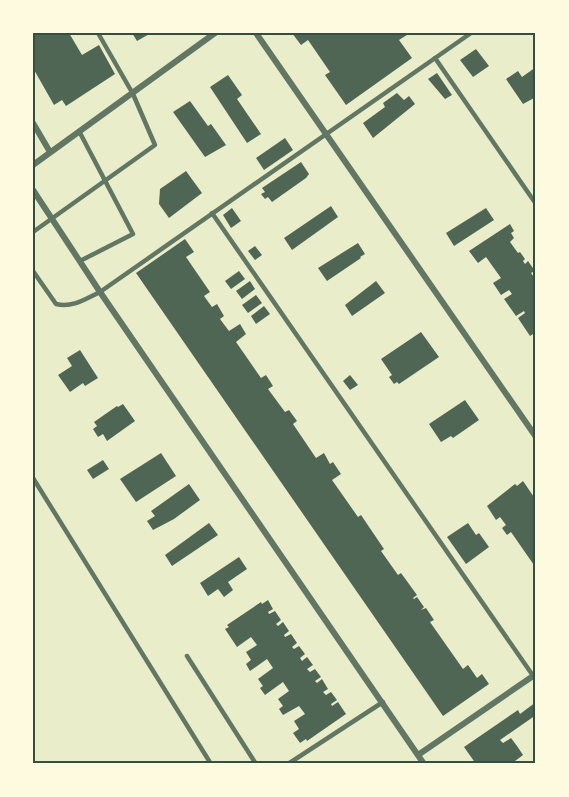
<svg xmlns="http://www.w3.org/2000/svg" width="569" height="797" font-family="Figtree,sans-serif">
<rect width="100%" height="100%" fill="#e9edc9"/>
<g fill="#4f6655">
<polygon points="33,33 69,33 82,55 99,45 115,74 66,106 62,100 54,105 33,68"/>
<polygon points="132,33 151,33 137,41"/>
<polygon points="292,33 410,33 399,40 412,58 346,105 325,75 330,72 308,40 301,45"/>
<polygon points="476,49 489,66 473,77 460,60"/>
<polygon points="536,67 536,97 523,104 506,79 518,71 522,77"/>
<polygon points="437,73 452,95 445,99 428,79"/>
<polygon points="228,75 242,95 237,99 261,134 247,143 210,87"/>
<polygon points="397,93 404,100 409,96 415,104 373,138 363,123 385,107 383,103"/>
<polygon points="190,101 208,126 211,124 226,145 205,157 173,112"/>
<polygon points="285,138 293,150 264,170 256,158"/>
<polygon points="301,162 309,174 306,178 272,202 268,197 265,199 261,194 265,192 262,188"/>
<polygon points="186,171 202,193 169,218 159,204 160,189"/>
<polygon points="331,206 338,217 292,250 284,238"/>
<polygon points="232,208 241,221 231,228 223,215"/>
<polygon points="486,208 494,220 454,246 446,233"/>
<polygon points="510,224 514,231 511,233 514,238 510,242 518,253 520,252 525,259 523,261 525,264 528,261 535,271 531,273 536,280 536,332 530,336 518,318 525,313 524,311 516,316 504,299 512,294 509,290 501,295 493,283 501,278 486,257 478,263 469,251"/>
<polygon points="185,239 194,252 186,257 210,292 204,296 212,307 217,304 224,316 220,319 229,331 240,324 246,334 236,342 261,378 266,375 273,386 268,389 285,412 289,410 297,421 293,424 316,458 324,453 330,464 333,462 341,474 332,480 358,517 361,515 384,549 381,551 398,575 401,573 417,595 413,598 414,599 417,597 424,607 421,610 426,608 434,620 430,622 463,669 468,665 477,678 482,674 489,684 443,716 136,273"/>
<polygon points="358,243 365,254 360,257 361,258 327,281 318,268"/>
<polygon points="255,246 262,255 255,260 248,251"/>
<polygon points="239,271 245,279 231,289 225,281"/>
<polygon points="250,281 255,289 242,299 236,291"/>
<polygon points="376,281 385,293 352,316 345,305"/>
<polygon points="256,295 262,303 248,313 242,305"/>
<polygon points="264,306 270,314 256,324 251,316"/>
<polygon points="421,332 439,357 399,384 397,382 394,384 389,377 392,375 381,359"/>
<polygon points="80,350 98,378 85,386 83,383 70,392 58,375 72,366 67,358"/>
<polygon points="350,375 358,385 350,390 343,381"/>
<polygon points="465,400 479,420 453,438 451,436 441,442 429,424"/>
<polygon points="123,404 135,421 107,441 103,434 98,437 93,429 97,426 94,422 117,406 118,407"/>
<polygon points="161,453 176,476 136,502 120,479"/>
<polygon points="103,460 109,469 93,479 87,470"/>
<polygon points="523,481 536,500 536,568 511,532 507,535 502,528 506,525 500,517 496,520 487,506 515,484 517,486"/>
<polygon points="189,484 200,500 174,519 153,530 147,521 155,516 151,511"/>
<polygon points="209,523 218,535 172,566 165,555"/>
<polygon points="468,523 476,535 479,533 489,547 466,564 447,537"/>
<polygon points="239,557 247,569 228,582 233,590 224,597 218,589 208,596 200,583"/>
<polygon points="268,600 273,609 268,612 269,614 275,611 281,620 276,624 278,626 283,622 289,631 284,635 285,637 291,634 297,643 292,647 294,649 299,646 305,654 300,658 302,661 307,657 313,665 307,669 310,672 315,669 321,677 315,681 317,683 322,679 328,689 323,692 326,695 331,692 337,700 331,704 332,706 338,702 346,714 307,741 306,739 300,743 293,733 299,729 294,721 305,714 299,706 283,715 279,709 283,706 278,699 289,691 283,682 265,695 260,688 263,686 258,679 273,668 267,659 250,671 246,664 251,660 246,652 257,645 251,637 237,647 225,629 229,627 227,625 261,602 262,604"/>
<polygon points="536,702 536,715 500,740 503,743 511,738 517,746 523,755 515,761 517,764 476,764 464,747 518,710 520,714"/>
</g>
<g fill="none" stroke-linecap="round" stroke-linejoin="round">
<g stroke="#617663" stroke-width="4.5">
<polyline points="435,58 536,204"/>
<polyline points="79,131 133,234 80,261"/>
<polyline points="212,213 536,680"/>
<polyline points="33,232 155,145 133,94 98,33"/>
<path d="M33 271 56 304C73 308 85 299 100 292L471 33"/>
<polyline points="33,478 211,764"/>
<polyline points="187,656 256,764"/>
<polyline points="288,764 383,702"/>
</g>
<g stroke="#617663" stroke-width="6">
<polyline points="256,33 536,437"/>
<polyline points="33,123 50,152"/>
<polyline points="33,165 215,33"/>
<polyline points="33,190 100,292 424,764"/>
<polyline points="418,755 536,674"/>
</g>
</g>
<rect width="569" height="797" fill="none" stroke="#fefae0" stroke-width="69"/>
<rect x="34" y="34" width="500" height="728" fill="none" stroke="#344e41" stroke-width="2"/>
</svg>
